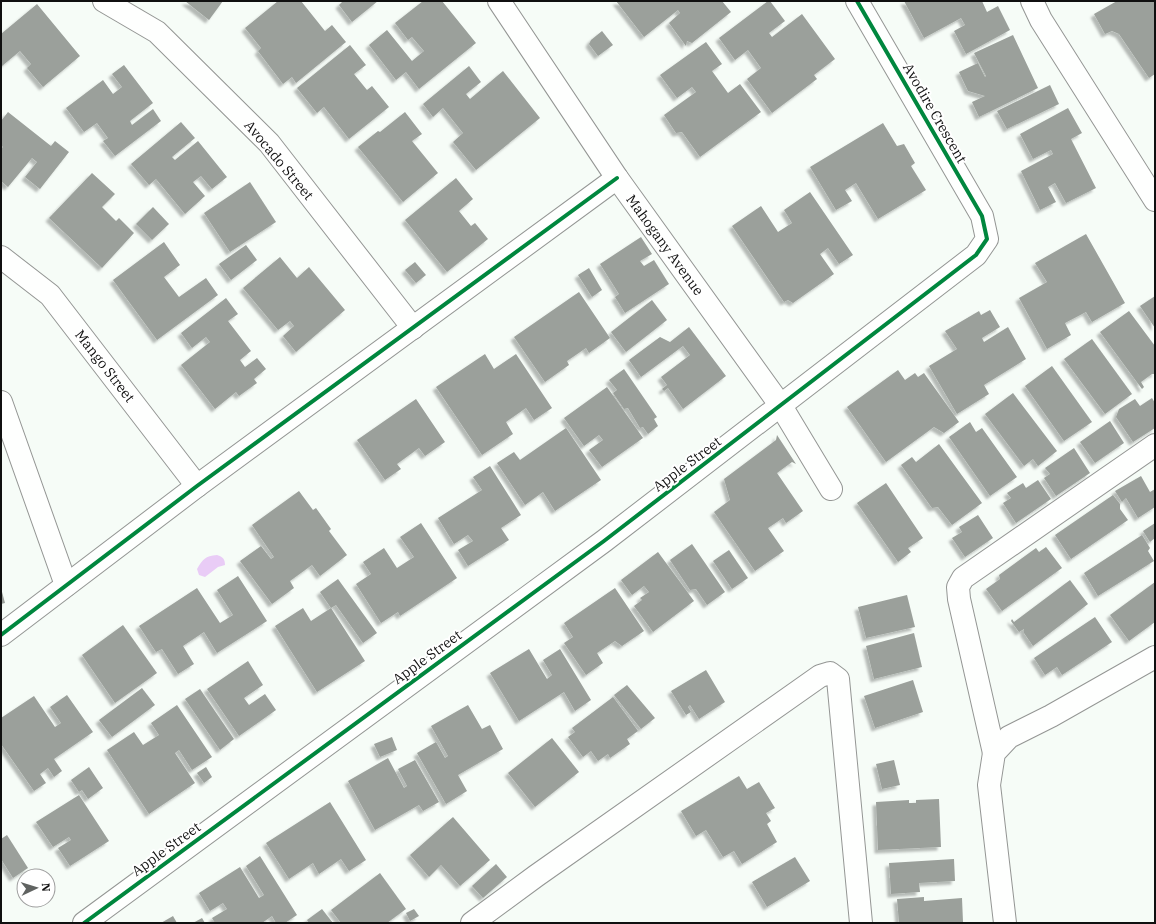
<svg xmlns="http://www.w3.org/2000/svg" width="1156" height="924" font-family="'IBM Plex Serif',serif">
<defs>
<filter id="shadow"><feDropShadow dx="-3.5" dy="3.5" stdDeviation="1" flood-color="#0004"/></filter>
</defs>
<rect width="100%" height="100%" fill="#f6fcf7"/>
<path fill="#e9ccf6" d="M217 555C223 557 225 559 225 565L218 567 205 577 199 575 197 569C203 559 205 556 217 555Z"/>
<g fill="#9ba09b" filter="url(#shadow)">
<polygon points="185,1 223,1 209,20"/>
<polygon points="278,1 301,1 325,31 332,25 346,42 296,83 292,77 283,84 258,51 261,48 245,28"/>
<polygon points="343,1 378,1 352,22 339,5"/>
<polygon points="423,1 442,1 476,43 419,89 406,72 396,80 369,45 387,30 412,61 424,51 412,37 408,40 395,23"/>
<polygon points="616,1 722,1 731,12 692,43 687,41 686,46 669,23 680,13 678,10 644,37"/>
<polygon points="768,1 770,1 785,21 769,33 772,37 802,14 835,59 814,75 817,79 772,113 747,79 761,68 748,50 735,60 719,38"/>
<polygon points="904,1 982,1 987,12 998,6 1010,30 966,54 954,31 965,25 961,18 924,38"/>
<polygon points="1117,1 1155,1 1155,74 1149,78 1119,34 1112,31 1105,34 1094,14"/>
<polygon points="37,4 80,56 43,87 27,68 31,64 20,51 2,66 1,65 1,34"/>
<polygon points="602,31 613,45 598,56 589,44 591,40"/>
<polygon points="1013,35 1038,88 979,117 972,102 985,96 968,91 959,72 978,63 985,77 986,76 974,53"/>
<polygon points="706,42 722,64 712,71 728,93 740,84 761,112 700,157 682,132 676,133 664,115 696,92 692,87 677,98 660,75"/>
<polygon points="350,45 366,65 354,74 367,90 372,86 389,107 349,139 324,107 317,113 297,88"/>
<polygon points="124,65 153,103 130,121 132,125 153,109 161,121 115,156 103,141 108,138 97,123 84,132 66,108 103,80 113,94 122,87 112,74"/>
<polygon points="469,66 481,82 466,94 470,99 503,71 540,118 476,170 453,142 463,133 443,108 433,117 423,104"/>
<polygon points="1050,85 1059,104 1007,129 997,111"/>
<polygon points="1068,108 1082,133 1071,139 1096,188 1066,203 1055,183 1048,187 1056,202 1040,210 1021,171 1053,154 1051,150 1033,159 1020,134"/>
<polygon points="8,112 51,146 55,141 69,152 40,189 25,177 37,162 32,158 8,187 1,181 1,149 3,147 1,145 1,121"/>
<polygon points="405,112 422,134 412,141 438,173 403,202 358,147 378,131 380,132"/>
<polygon points="181,122 195,138 172,157 175,160 198,141 227,177 212,189 201,176 193,182 205,196 185,214 156,179 149,185 131,164"/>
<polygon points="883,123 897,146 904,144 915,163 911,166 926,190 878,219 856,183 845,190 852,201 836,210 810,167"/>
<polygon points="92,173 115,194 102,207 116,221 119,218 134,233 102,268 49,218"/>
<polygon points="456,178 473,199 459,211 471,226 475,223 488,239 447,272 405,220"/>
<polygon points="250,182 276,222 230,252 204,213"/>
<polygon points="810,192 853,255 839,264 828,248 820,254 834,274 793,303 788,300 784,302 732,226 761,206 778,232 792,223 784,210"/>
<polygon points="153,207 169,224 152,240 136,224"/>
<polygon points="1086,234 1125,303 1092,322 1086,312 1065,323 1071,335 1047,349 1019,298 1047,282 1035,263"/>
<polygon points="641,237 652,254 640,261 644,266 654,260 669,284 625,313 615,297 619,294 600,264"/>
<polygon points="164,242 180,265 164,277 179,297 206,278 218,295 157,340 113,280"/>
<polygon points="246,245 257,260 231,280 219,264"/>
<polygon points="280,257 297,278 309,267 345,310 296,352 283,336 294,326 290,321 278,330 243,288"/>
<polygon points="415,262 426,275 416,283 405,270"/>
<polygon points="589,268 602,290 592,297 578,275"/>
<polygon points="579,292 610,338 589,353 586,348 567,361 569,365 545,382 514,337"/>
<polygon points="1155,296 1155,328 1140,306"/>
<polygon points="226,298 238,314 228,321 251,351 240,360 245,367 257,358 266,369 254,379 257,383 239,396 236,392 215,409 181,365 210,342 206,337 192,348 181,333"/>
<polygon points="652,300 667,320 626,352 611,332"/>
<polygon points="990,310 1000,327 982,338 984,342 1008,327 1026,359 984,385 989,394 957,414 929,366 957,349 945,331 979,311 981,315"/>
<polygon points="1129,311 1155,346 1155,374 1152,374 1141,382 1144,387 1142,389 1100,332"/>
<polygon points="689,327 726,376 683,409 668,388 664,391 662,389 667,385 661,377 690,355 683,346 641,377 629,360 660,337 670,342"/>
<polygon points="1092,339 1132,394 1105,414 1064,359"/>
<polygon points="485,354 494,369 516,354 552,408 534,420 526,408 506,422 513,434 482,455 436,387"/>
<polygon points="1052,366 1092,422 1064,441 1025,386"/>
<polygon points="624,369 657,417 654,419 658,426 648,434 643,427 640,428 628,408 624,409 613,393 617,390 609,380"/>
<polygon points="898,370 905,380 915,373 918,377 924,373 959,422 944,433 934,427 886,462 847,407"/>
<polygon points="607,387 643,438 602,467 589,450 603,440 599,435 584,446 564,418"/>
<polygon points="1013,393 1057,451 1038,466 1033,459 1024,466 985,414"/>
<polygon points="1152,398 1155,403 1155,428 1133,442 1116,417 1119,409 1135,399 1140,406"/>
<polygon points="416,399 445,442 425,456 419,448 397,464 401,469 385,480 357,440"/>
<polygon points="1110,421 1124,443 1095,463 1080,442"/>
<polygon points="970,422 976,432 982,428 1017,477 990,496 949,437"/>
<polygon points="566,428 601,480 555,511 543,492 525,505 497,463 514,452 520,460"/>
<polygon points="777,435 796,464 792,462 777,473 803,511 786,523 783,518 768,528 784,551 755,571 714,512 730,500 724,479 776,440"/>
<polygon points="939,444 982,503 952,525 938,507 932,508 901,465 912,457 916,462"/>
<polygon points="1074,448 1090,473 1056,496 1044,478 1050,474 1045,468"/>
<polygon points="490,466 521,515 501,528 509,540 468,566 458,550 473,541 468,535 454,544 438,518 482,490 473,477"/>
<polygon points="1141,476 1150,492 1155,489 1155,507 1138,518 1126,498 1122,502 1115,491"/>
<polygon points="1038,480 1051,499 1016,523 1003,503 1011,498 1007,493 1023,483 1026,488"/>
<polygon points="886,483 923,538 908,548 911,552 898,562 857,503"/>
<polygon points="299,491 313,510 316,508 331,529 329,531 347,555 320,576 312,565 290,581 294,588 272,604 240,561 261,546 271,559 274,557 252,525"/>
<polygon points="1113,495 1120,504 1120,509 1128,520 1071,559 1055,535"/>
<polygon points="978,515 993,538 965,557 952,538 962,532 959,527"/>
<polygon points="421,523 457,578 400,616 398,612 381,623 356,584 371,574 363,562 384,548 397,568 414,557 400,537"/>
<polygon points="1155,523 1155,538 1150,542 1143,531"/>
<polygon points="1142,535 1150,548 1148,551 1154,561 1098,596 1084,573"/>
<polygon points="692,544 725,592 707,605 696,589 690,590 670,560"/>
<polygon points="1046,547 1062,568 1002,611 986,589 1000,579 999,575 1036,548 1039,552"/>
<polygon points="729,550 748,578 732,589 713,561"/>
<polygon points="658,552 694,601 653,632 634,606 642,600 640,598 649,592 644,586 632,595 621,580"/>
<polygon points="238,576 267,621 217,653 204,632 183,646 194,664 178,674 162,649 156,652 139,626 197,588 220,623 233,615 217,590"/>
<polygon points="338,579 377,633 363,643 336,605 331,608 320,592"/>
<polygon points="1070,580 1088,604 1033,646 1024,633 1024,629 1019,632 1011,621 1012,619 1014,622"/>
<polygon points="1155,582 1155,622 1129,641 1110,615"/>
<polygon points="1,588 5,603 1,604"/>
<polygon points="615,588 644,631 622,646 615,641 597,653 603,663 586,675 564,643 573,637 564,623"/>
<polygon points="907,595 915,627 866,638 858,607"/>
<polygon points="303,608 311,621 331,608 365,661 317,692 275,626"/>
<polygon points="1095,617 1112,642 1062,675 1057,667 1045,675 1034,658"/>
<polygon points="123,625 157,673 115,703 82,655"/>
<polygon points="914,633 922,667 874,679 866,646"/>
<polygon points="529,649 547,679 552,675 543,660 560,649 591,700 575,711 564,692 519,721 490,673"/>
<polygon points="248,661 263,685 244,698 249,705 265,694 276,710 239,736 207,689"/>
<polygon points="706,670 725,702 699,719 690,705 688,707 691,712 686,715 671,691"/>
<polygon points="913,680 923,712 875,728 864,696"/>
<polygon points="627,685 655,718 641,729 614,695"/>
<polygon points="142,688 155,705 112,737 99,720"/>
<polygon points="200,689 234,739 220,750 185,699"/>
<polygon points="67,695 93,732 54,759 62,771 54,777 48,768 40,774 46,783 34,791 1,744 1,718 34,696 55,727 61,723 50,707"/>
<polygon points="613,697 638,731 627,739 630,744 610,758 608,754 598,761 591,751 583,757 568,737 575,732 572,728"/>
<polygon points="177,705 212,757 192,770 179,750 175,753 195,783 149,814 107,750 134,732 143,745 159,735 151,723"/>
<polygon points="468,705 482,729 490,725 503,749 458,775 467,791 446,804 417,753 436,742 445,758 448,756 431,726"/>
<polygon points="392,737 397,750 380,757 374,744"/>
<polygon points="552,738 579,772 535,807 508,773"/>
<polygon points="388,758 404,788 407,786 398,769 415,760 439,802 423,811 419,805 375,830 348,781"/>
<polygon points="894,760 900,785 882,789 876,764"/>
<polygon points="89,767 103,788 88,799 82,790 79,792 71,780"/>
<polygon points="206,767 212,777 204,783 197,773"/>
<polygon points="739,776 747,789 759,782 775,808 766,813 771,821 767,824 777,842 742,864 734,851 723,857 706,830 696,836 681,811"/>
<polygon points="79,795 109,841 70,866 58,848 71,840 69,837 53,847 36,822"/>
<polygon points="939,799 941,847 878,850 876,802 909,800 909,803 916,803 916,800"/>
<polygon points="330,802 366,860 349,871 341,859 319,874 313,863 289,879 266,843"/>
<polygon points="453,817 490,860 460,886 441,865 429,877 410,855"/>
<polygon points="7,835 28,868 13,878 1,859 1,839"/>
<polygon points="260,856 297,915 285,923 276,923 272,916 262,923 215,923 212,918 227,909 223,903 210,911 199,893 240,867 259,898 264,895 246,866"/>
<polygon points="795,857 810,881 767,907 752,882"/>
<polygon points="954,859 955,881 919,883 920,892 891,894 889,863"/>
<polygon points="496,864 507,877 483,898 472,886"/>
<polygon points="380,873 406,909 387,923 341,923 331,910"/>
<polygon points="924,897 924,901 962,898 963,922 947,923 899,923 897,899"/>
<polygon points="322,909 333,923 309,923 307,920"/>
<polygon points="414,909 419,916 410,921 406,913"/>
<polygon points="173,916 177,923 161,923"/>
<polygon points="202,918 205,923 193,923"/>
</g>
<g fill="none" stroke-linecap="round" stroke-linejoin="round">
<defs>
<g id="minor">
<polyline points="104,1 157,32 269,143 413,328"/>
<polyline points="499,1 617,178 781,406 831,489"/>
<polyline points="1032,1 1041,20 1155,200"/>
<polyline points="1,257 50,295 197,486"/>
<polyline points="1,402 66,585"/>
<polyline points="1,635 197,486 617,178"/>
<polyline points="994,753 959,599 958,587 963,578 1155,445"/>
<polyline points="84,923 604,541 976,255 987,239 982,216 857,1"/>
<polyline points="472,923 536,876 820,676 830,673 838,679 861,923"/>
<polyline points="1005,923 989,785 994,753 1009,737 1051,716 1155,657"/>
</g>
</defs>
<use href="#minor" stroke="#949694" stroke-width="24"/>
<use href="#minor" stroke="#fefffe" stroke-width="22"/>
<defs>
<g id="cycleway">
<polyline points="1,635 197,486 617,178"/>
<polyline points="84,923 604,541 976,255 987,239 982,216 857,1"/>
</g>
</defs>
<use href="#cycleway" stroke="#fff" stroke-width="6"/>
<use href="#cycleway" stroke="#00873e" stroke-width="4"/>
</g>
<g text-anchor="middle" dominant-baseline="central" stroke-width="4" stroke-linejoin="round" paint-order="stroke">
<g font-size="14" fill="#101010" stroke="#fff">
<text transform="translate(935 113) rotate(60)">Avodire Crescent</text>
<text transform="translate(279 160) rotate(50)">Avocado Street</text>
<text transform="translate(665 245) rotate(54)">Mahogany Avenue</text>
<text transform="translate(105 366) rotate(52)">Mango Street</text>
<text transform="translate(687 464) rotate(-37)">Apple Street</text>
<text transform="translate(427 657) rotate(-36)">Apple Street</text>
<text transform="translate(166 849) rotate(-36)">Apple Street</text>
</g>
</g>
<rect width="1156" height="924" fill="none" stroke="#101010" stroke-width="4"/>
<g transform="translate(36 888) rotate(86)"><circle r="19" fill="#ffffff" stroke="#9f9f9f"/>
<path d="M0-3L7 15L0 10L-7 15Z" fill="#606361"/>
<text y="-6" font-size="11" font-weight="bold" text-anchor="middle" fill="#101010">N</text>
</g>
</svg>
